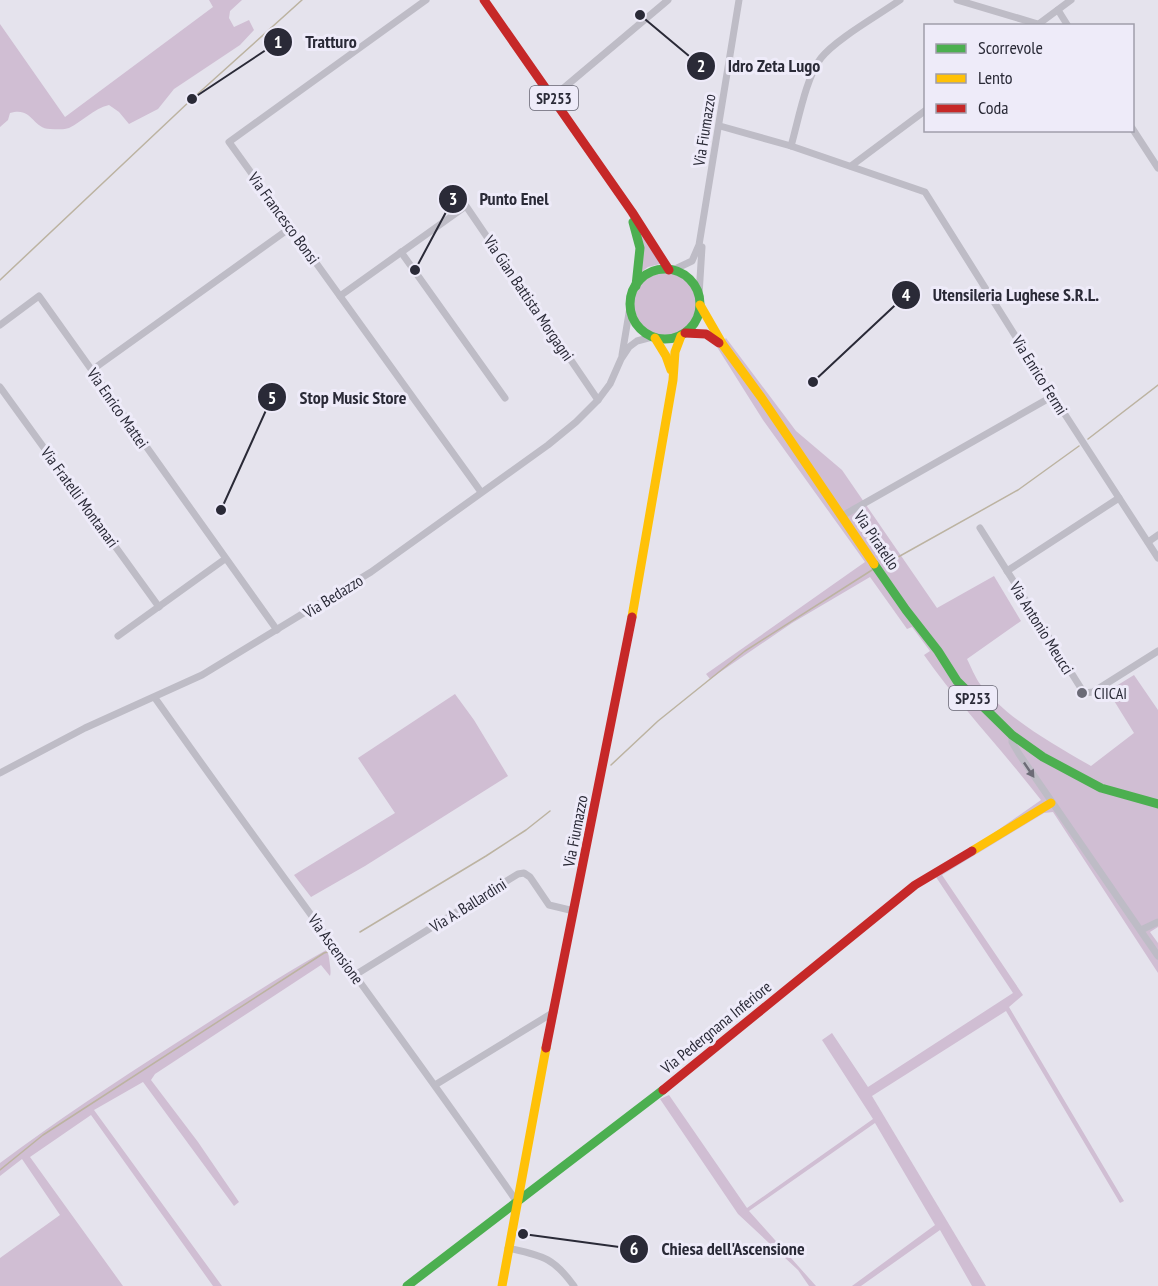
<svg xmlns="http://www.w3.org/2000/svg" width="1158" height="1286" font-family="'PT Sans Narrow',sans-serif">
<rect width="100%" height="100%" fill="#e5e3ed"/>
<g fill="#d0bed3">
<path d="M209 0H242L230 11 229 18 234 27 249 20 254 30 240 45 174 89 158 109 129 124 119 112 109 105C93 109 83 121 69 128 64 130 56 129 50 129 32 128 32 106 10 113L8 120 0 127V24L65 117 213 7Z"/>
<polygon points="641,233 660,264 648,267 640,273"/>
<circle cx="665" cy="304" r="31"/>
<path d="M726 338 796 431 842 470 937 608 994 576 1021 621 967 659C971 667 975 677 980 684 1007 719 1053 744 1091 766L1134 733 1108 691 1134 675 1158 710V927L1150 932 1158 943V973L1053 812 1044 813 942 875 1023 995 1009 1007 1124 1201 1120 1203 1006 1011 872 1096 986 1286H972L940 1230 861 1286H852L935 1225 875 1123 749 1211 816 1286H809L798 1270 738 1214 660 1099 669 1095 747 1208 873 1119 822 1040 832 1033 868 1087 1013 993 932 871 981 842 1041 800C1003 751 960 706 924 655L930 651 912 627 907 629 870 577 792 623 710 679 706 674 865 562 763 420 717 347Z"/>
<polygon points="455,694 474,720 508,776 365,866 311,897 294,875 395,813 358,758"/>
<path d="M328 949C328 956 332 971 330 976L321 965 155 1074 151 1080 198 1142 239 1202 234 1206 143 1082 94 1110 222 1286H213L91 1115 30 1157 123 1286H0V1258L60 1215 22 1159 0 1176V1163C56 1121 114 1083 173 1045 225 1012 275 979 328 949Z"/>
</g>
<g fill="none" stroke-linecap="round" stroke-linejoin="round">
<g stroke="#bcb3a1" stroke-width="1.5">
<polyline points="0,280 192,99 302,0"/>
<polyline points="1088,439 1158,385"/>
<polyline points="891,561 1018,490 1079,446"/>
<polyline points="611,765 658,721 745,651 872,570"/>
<polyline points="360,932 486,856 526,830 550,811"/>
<polyline points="0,1170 43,1135 324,953 331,951"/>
</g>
<g stroke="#bebcc6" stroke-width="7">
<polyline points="426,0 229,142 481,492"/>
<polyline points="957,0 1038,24"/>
<polyline points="1058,10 1068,26"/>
<polyline points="1036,26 1071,0"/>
<polyline points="553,97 668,0"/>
<polyline points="720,126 791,146 925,192 1053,396 1158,558"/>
<polyline points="1132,128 1158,168"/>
<path d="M791 146C798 122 806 77 821 58 836 39 879 15 900 0"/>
<polyline points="851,166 926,110"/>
<polyline points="401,252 505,398"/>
<polyline points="673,270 692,261 699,245 739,0"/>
<polyline points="699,295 702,247"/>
<polyline points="340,296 466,206 598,400"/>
<polyline points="0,325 39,296 277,630"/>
<polyline points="622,355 630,307"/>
<polyline points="92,370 290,228"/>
<polyline points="0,387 159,607"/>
<polyline points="842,516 1053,396"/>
<polyline points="980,528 1084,693 1093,692 1158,651"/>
<polyline points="1148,542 1158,535"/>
<polyline points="1007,571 1119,498"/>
<polyline points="118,636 225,559"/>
<path d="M155 698C274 867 399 1032 517 1202"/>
<polyline points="1012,735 1012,742 1019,754 1158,956"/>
<polyline points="0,773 85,728 202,675 371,572 548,445 576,422 598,400 610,384 621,359 629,347 637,341 652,337"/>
<polyline points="1141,930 1158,922"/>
<polyline points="355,975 518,874 524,873 530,877 549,905 574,911"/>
<polyline points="435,1085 554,1012"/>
<path d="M508 1248C543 1256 553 1257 574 1286"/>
</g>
<g stroke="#4caf50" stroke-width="9">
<polyline points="633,222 640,248 636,286"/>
<circle cx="665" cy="304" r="35"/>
<polyline points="874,564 906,610 938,651 957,681 1012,735 1043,757 1101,788 1158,804"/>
<polyline points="407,1286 663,1090"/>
</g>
<g stroke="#ffc107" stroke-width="9">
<polyline points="700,305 723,345 761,397 874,564"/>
<polyline points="655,338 666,356 671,370"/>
<polyline points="632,617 673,380 675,352 681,336"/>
<polyline points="972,851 1051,803"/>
<polyline points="502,1286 546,1048"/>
</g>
<g stroke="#c62828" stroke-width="9">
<polyline points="484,0 632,212 669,270"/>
<polyline points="685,333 706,334 719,343"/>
<polyline points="546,1048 632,617"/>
<polyline points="663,1090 915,885 972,851"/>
</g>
</g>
<defs><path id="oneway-solid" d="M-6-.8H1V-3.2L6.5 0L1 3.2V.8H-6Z" transform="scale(1.5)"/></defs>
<use fill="#6d6c77" href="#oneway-solid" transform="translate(1029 770) rotate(56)"/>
<circle fill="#6b6b77" stroke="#eeebf9" stroke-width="2" cx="1082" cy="693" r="6"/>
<g text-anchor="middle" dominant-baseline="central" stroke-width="6" stroke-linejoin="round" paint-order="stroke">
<g fill="#eeebf9" stroke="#656471" stroke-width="1.5">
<rect x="530" y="86" width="48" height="24" rx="4.5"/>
<rect x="949" y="686" width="48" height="24" rx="4.5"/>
</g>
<g font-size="15" font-weight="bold" fill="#2a2a37">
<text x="554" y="98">SP253</text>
<text x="973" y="698">SP253</text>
</g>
<g font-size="16" fill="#2a2a37" stroke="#eeebf9">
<text transform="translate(704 130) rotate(-81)">Via Fiumazzo</text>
<text transform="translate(284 218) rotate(54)">Via Francesco Bonsi</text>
<text transform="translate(529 298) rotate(56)">Via Gian Battista Morgagni</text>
<text transform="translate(1040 375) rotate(58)">Via Enrico Fermi</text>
<text transform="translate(118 408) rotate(55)">Via Enrico Mattei</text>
<text transform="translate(80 497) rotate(54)">Via Fratelli Montanari</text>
<text transform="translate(877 540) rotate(56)">Via Piratello</text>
<text transform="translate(333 596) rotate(-32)">Via Bedazzo</text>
<text transform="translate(1042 628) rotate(58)">Via Antonio Meucci</text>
<text transform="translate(575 831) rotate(-79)">Via Fiumazzo</text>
<text transform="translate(468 905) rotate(-32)">Via A. Ballardini</text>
<text transform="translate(336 949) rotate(54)">Via Ascensione</text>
<text transform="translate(716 1027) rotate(-39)">Via Pedergnana Inferiore</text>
</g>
<g font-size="16" fill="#2a2a37" stroke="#eeebf9" text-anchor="start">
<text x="1094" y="693">CIICAI</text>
</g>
</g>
<path fill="none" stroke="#2a2a37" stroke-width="2" d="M192 99L278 42M640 15L701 66M415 270L453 199M813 382L906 295M221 510L272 397M523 1234L634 1249"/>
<g fill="#2a2a37" stroke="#eeebf9" stroke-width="2">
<circle cx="192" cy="99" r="6"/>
<circle cx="640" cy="15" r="6"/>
<circle cx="415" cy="270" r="6"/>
<circle cx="813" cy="382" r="6"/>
<circle cx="221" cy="510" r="6"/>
<circle cx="523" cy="1234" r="6"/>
<circle cx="278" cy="42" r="15"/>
<circle cx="701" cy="66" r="15"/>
<circle cx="453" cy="199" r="15"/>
<circle cx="906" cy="295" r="15"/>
<circle cx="272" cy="397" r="15"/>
<circle cx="634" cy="1249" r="15"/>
</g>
<g font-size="18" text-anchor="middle" font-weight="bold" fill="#fff">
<text x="278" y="48">1</text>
<text x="701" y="72">2</text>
<text x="453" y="205">3</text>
<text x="906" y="301">4</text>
<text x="272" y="404">5</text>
<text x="634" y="1255">6</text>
</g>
<g font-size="18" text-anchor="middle" font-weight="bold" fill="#2a2a37" stroke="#eeebf9" stroke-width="6" stroke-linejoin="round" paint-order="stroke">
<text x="331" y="48">Tratturo</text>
<text x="774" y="72">Idro Zeta Lugo</text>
<text x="514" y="205">Punto Enel</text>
<text x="1016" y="301">Utensileria Lughese S.R.L.</text>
<text x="353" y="404">Stop Music Store</text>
<text x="733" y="1255">Chiesa dell'Ascensione</text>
</g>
<rect x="924" y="24" width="210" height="108" fill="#eeebf9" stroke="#a09eab" stroke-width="1.5"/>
<rect x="936" y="44" width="30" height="9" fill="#4caf50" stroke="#a09eab" stroke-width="1.5"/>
<text x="978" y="54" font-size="18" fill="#2a2a37">Scorrevole</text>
<rect x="936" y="74" width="30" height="9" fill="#ffc107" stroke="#a09eab" stroke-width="1.5"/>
<text x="978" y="84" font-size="18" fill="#2a2a37">Lento</text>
<rect x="936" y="104" width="30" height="9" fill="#c62828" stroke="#a09eab" stroke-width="1.5"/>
<text x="978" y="114" font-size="18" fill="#2a2a37">Coda</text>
</svg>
